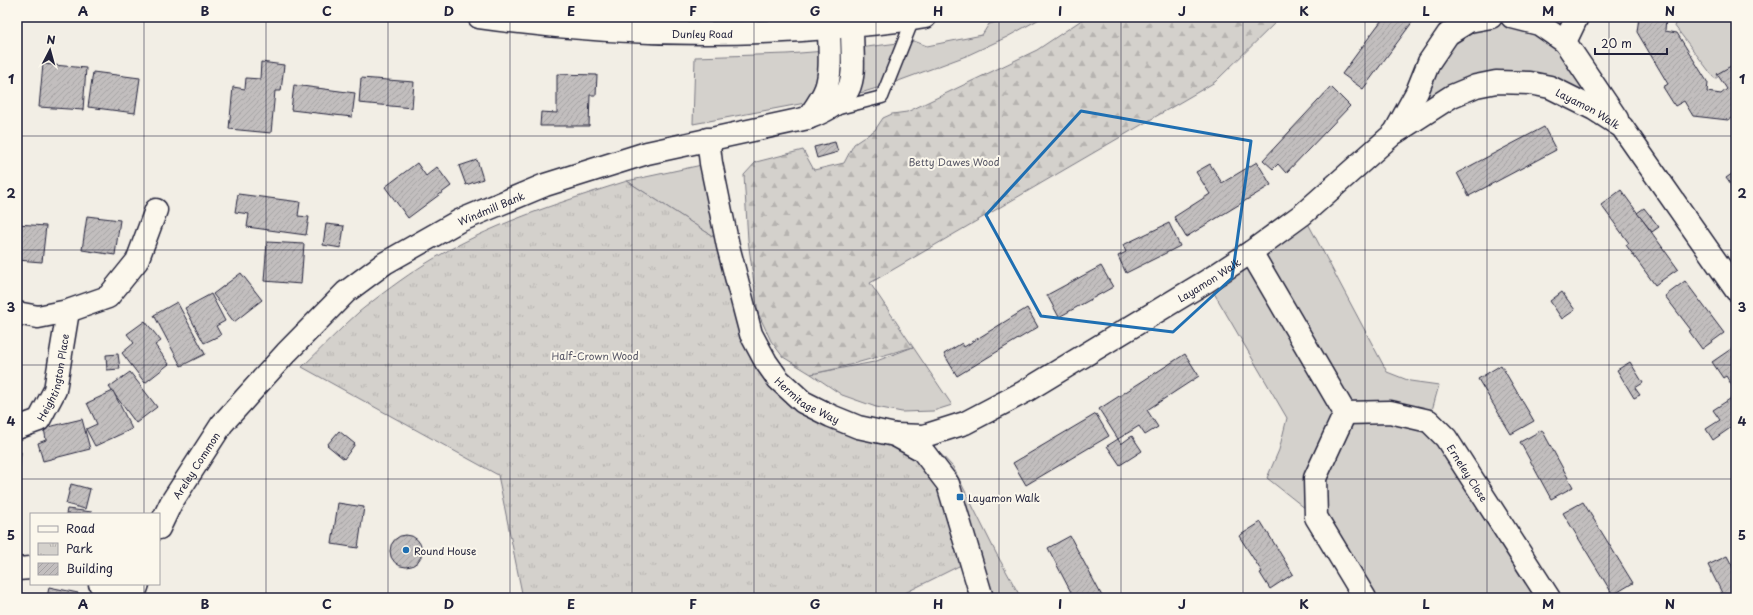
<svg xmlns="http://www.w3.org/2000/svg" width="1753" height="615" font-family="'Playpen Sans',sans-serif">
<defs>
<pattern id="forest-firs" width="22" height="20" patternUnits="userSpaceOnUse"><rect width="22" height="20" fill="#d4d1cc"/><path d="M5 1l3.5 6h-7zM16 11l3.5 6h-7z" fill="#b6b3b0"/></pattern>
<pattern id="park-tufts" width="24" height="20" patternUnits="userSpaceOnUse"><rect width="24" height="20" fill="#d4d1cc"/><path d="M3 7l-1-3M5 7V3M7 7l1-3M15 17l-1-3M17 17v-4M19 17l1-3" fill="none" stroke="#b6b3b0"/></pattern>
<pattern id="building-hatch" width="6" height="6" patternUnits="userSpaceOnUse"><rect width="6" height="6" fill="#c2bebe"/><path d="M-1 1l2-2M0 6l6-6M5 7l2-2" fill="none" stroke="#a6a3a4"/></pattern>
</defs>
<rect width="100%" height="100%" fill="#f2eee5"/>
<filter id="ink" filterUnits="userSpaceOnUse"><feTurbulence type="fractalNoise" baseFrequency=".025" numOctaves="2"/><feDisplacementMap in="SourceGraphic" scale="8" xChannelSelector="R" yChannelSelector="G"/><feConvolveMatrix kernelMatrix="1 2 1 2 8 2 1 2 1" color-interpolation-filters="sRGB"/></filter>
<g filter="url(#ink)">
<g fill="#d4d1cc" stroke="#7b7a84">
<polygon points="1016,17 1043,17 1007,37 966,56 893,83 864,92 693,124 695,57 787,54 851,49 914,41 927,46 982,35 989,24"/>
<polygon points="1512,17 1565,42 1594,109 1496,82 1393,134 1448,34"/>
<polygon points="1685,17 1736,17 1736,63 1715,79 1674,25"/>
<polygon points="711,163 728,246 627,181"/>
<polygon points="1303,214 1387,372 1410,381 1439,385 1429,421 1549,598 1365,598 1316,517 1267,478 1279,450 1287,418 1207,281"/>
<polygon points="913,347 952,405 933,411 902,412 876,407 842,395 811,374 874,362"/>
<polygon points="924,436 953,467 996,553 1021,598 978,598"/>
</g>
<polygon fill="url(#forest-firs)" stroke="#7b7a84" points="1086,17 1281,17 1215,82 870,283 913,347 835,369 811,374 783,357 771,341 758,313 748,240 744,175 756,162 803,150 814,170 844,163 854,144 875,130 883,118 892,114 907,112 1037,50"/>
<path fill="url(#park-tufts)" stroke="#7b7a84" d="M627 181 728 246 766 362 842 420 937 468 963 564 895 598H523L498 475 302 367C321 349 340 329 359 312 380 295 403 278 425 264 487 225 558 203 627 181Z"/>
<g fill="url(#building-hatch)" stroke="#22223b">
<polygon points="1384,17 1416,17 1363,89 1342,74"/>
<polygon points="1639,17 1666,17 1665,31 1677,33 1708,83 1707,92 1721,94 1727,89 1717,74 1736,63 1736,116 1728,120 1693,116 1684,101 1675,106 1663,87 1668,84 1637,32"/>
<polygon points="261,62 284,65 281,91 275,91 271,133 229,129 233,87 245,89 246,78 260,79"/>
<polygon points="43,64 86,68 83,110 39,107"/>
<polygon points="93,72 140,78 135,113 88,107"/>
<polygon points="557,74 597,75 596,95 590,95 589,126 540,126 541,112 557,113"/>
<polygon points="361,78 414,82 412,108 359,103"/>
<polygon points="294,85 355,93 352,117 291,110"/>
<polygon points="1331,87 1350,106 1286,173 1278,164 1273,169 1263,160"/>
<polygon points="1544,127 1556,150 1469,196 1457,173"/>
<polygon points="835,142 838,152 817,158 814,147"/>
<polygon points="477,160 483,179 466,185 459,166"/>
<polygon points="1257,162 1271,185 1186,237 1174,217 1210,194 1196,172 1210,164 1222,183"/>
<polygon points="417,163 426,176 437,167 451,186 408,218 385,187"/>
<polygon points="1736,171 1736,192 1726,178"/>
<polygon points="1621,190 1678,269 1655,285 1626,245 1629,243 1601,205"/>
<polygon points="238,194 300,202 298,216 309,217 306,235 247,227 249,214 235,212"/>
<polygon points="1644,208 1659,227 1652,232 1637,213"/>
<polygon points="87,216 120,220 115,255 82,250"/>
<polygon points="1169,223 1180,246 1126,273 1118,256 1126,252 1123,245"/>
<polygon points="17,224 46,226 42,262 17,260"/>
<polygon points="326,224 344,226 341,248 323,245"/>
<polygon points="267,242 304,244 301,284 264,281"/>
<polygon points="1101,266 1113,287 1059,317 1047,295"/>
<polygon points="241,273 262,300 234,322 213,294"/>
<polygon points="1685,281 1724,333 1702,349 1689,331 1691,330 1665,296"/>
<polygon points="1562,292 1575,310 1562,319 1550,301"/>
<polygon points="211,294 225,321 216,326 221,335 204,343 185,308"/>
<polygon points="177,302 205,354 181,366 154,315"/>
<polygon points="1027,308 1038,327 957,376 944,354 962,343 964,347"/>
<polygon points="145,321 161,341 155,345 169,364 145,383 122,353 134,343 127,334"/>
<polygon points="1734,347 1736,351 1736,392 1726,376 1723,378 1712,362"/>
<polygon points="118,354 120,369 107,370 106,355"/>
<polygon points="1185,354 1199,376 1147,410 1158,427 1145,435 1139,426 1118,439 1099,409"/>
<polygon points="1630,362 1643,383 1635,388 1640,395 1634,398 1617,370"/>
<polygon points="1501,365 1534,421 1511,434 1478,379"/>
<polygon points="130,372 157,407 136,423 109,387"/>
<polygon points="113,391 132,429 95,446 86,429 97,424 87,403"/>
<polygon points="1736,395 1736,424 1713,440 1706,429 1720,420 1713,410"/>
<polygon points="1096,414 1109,436 1026,485 1013,463"/>
<polygon points="82,419 90,449 43,461 38,443 46,440 44,428"/>
<polygon points="1542,430 1573,487 1551,499 1520,442"/>
<polygon points="339,431 355,444 344,459 327,445"/>
<polygon points="1132,436 1142,451 1120,465 1107,446 1118,439 1121,444"/>
<polygon points="17,452 21,452 19,474 17,474"/>
<polygon points="71,484 90,489 85,509 66,504"/>
<polygon points="1583,502 1633,583 1613,595 1563,513"/>
<polygon points="338,503 364,507 358,548 332,544"/>
<polygon points="67,509 92,512 91,514 66,514"/>
<polygon points="1261,522 1293,574 1270,589 1260,573 1262,572 1239,536"/>
<circle cx="406" cy="551" r="16"/>
<polygon points="1070,536 1103,598 1074,598 1048,548"/>
<polygon points="1727,556 1736,573 1736,591 1724,597 1708,565"/>
<polygon points="49,587 78,593 76,598 47,598"/>
</g>
<g fill="none" stroke-linecap="round" stroke-linejoin="round">
<defs>
<polyline id="service" points="835,109 882,97 913,19"/>
<g id="minor">
<polyline points="1512,17 1539,24 1565,42"/>
<polyline points="1577,17 1565,42 1617,119"/>
<polyline points="1395,132 1417,92 1429,62 1448,34 1469,21 1491,17"/>
<path id="s1" d="M708 139 711 163 728 246 751 334 766 362 778 379 803 402 831 416 858 427 895 435 922 450 948 484 982 598"/>
<polyline points="1251,252 1345,413"/>
<polyline points="17,313 38,317 68,311 108,297 137,261 156,210"/>
<path id="s2" d="M1345 413 1390 412 1429 421 1446 438 1549 598"/>
<polyline points="1345,413 1315,478 1316,517 1365,598"/>
<path id="s3" d="M17 428 39 420 55 390 68 311"/>
<path id="s4" d="M895 435 924 436 965 423 1024 392 1207 281 1251 252 1303 214 1393 134 1452 96 1476 86 1496 82 1530 83 1550 87 1594 109 1622 127 1736 290"/>
<polyline points="17,569 31,568"/>
<polyline points="100,584 134,594"/>
</g>
<g id="secondary">
<path d="M808 118C815 108 822 99 826 88 832 70 829 47 829 28"/>
<path id="s5" d="M159 528 171 503 222 424 286 353 346 292 385 263 459 221 545 185 647 153 808 118C863 98 852 76 852 26"/>
<polyline points="133,598 138,584"/>
</g>
<g id="primary">
<path id="s6" d="M479 17C586 32 694 37 802 30 843 27 885 24 925 17"/>
</g>
</defs>
<use href="#service" stroke="#22223b" stroke-width="15"/>
<use href="#minor" stroke="#22223b" stroke-width="25"/>
<use href="#secondary" stroke="#22223b" stroke-width="25"/>
<use href="#primary" stroke="#22223b" stroke-width="25"/>
<use href="#service" stroke="#fbf7ec" stroke-width="12"/>
<use href="#minor" stroke="#fbf7ec" stroke-width="22"/>
<use href="#secondary" stroke="#fbf7ec" stroke-width="22"/>
<use href="#primary" stroke="#fbf7ec" stroke-width="22"/>
</g>
</g>
<path fill="none" stroke="#1f6fb2" stroke-width="3" stroke-linejoin="round" d="M1081 111 1251 141 1232 278 1173 332 1041 316 986 215Z"/>
<path fill="none" stroke="#22223b" stroke-width="1" stroke-opacity="0.55" d="M144 17V514M266 17V598M388 17V598M510 17V598M632 17V598M754 17V598M876 17V598M999 17V598M1121 17V598M1243 17V598M1365 17V598M1487 17V598M1609 17V598M17 136H1736M17 250H1736M17 365H1736M17 479H1736M144 584V598"/>
<g fill="#1f6fb2" stroke="#fbf7ec" stroke-width="1.5">
<rect x="956" y="493" width="8" height="8" rx="2"/>
<circle cx="406" cy="550" r="4"/>
</g>
<g text-anchor="middle" dominant-baseline="central" stroke-width="4" stroke-linejoin="round" paint-order="stroke">
<g font-size="10" fill="#22223b" stroke="#fbf7ec">
<text stroke="none"><textPath href="#s6" startOffset="224">Dunley Road</textPath></text>
<text stroke="none"><textPath href="#s4" startOffset="805">Layamon Walk</textPath></text>
<text stroke="none"><textPath href="#s5" startOffset="471">Windmill Bank</textPath></text>
<text stroke="none"><textPath href="#s4" startOffset="355">Layamon Walk</textPath></text>
<text stroke="none"><textPath href="#s3" startOffset="69">Heightington Place</textPath></text>
<text stroke="none"><textPath href="#s1" startOffset="289">Hermitage Way</textPath></text>
<text stroke="none"><textPath href="#s5" startOffset="73">Areley Common</textPath></text>
<text stroke="none"><textPath href="#s2" startOffset="150">Erneley Close</textPath></text>
</g>
<g font-size="10" fill="#575766" stroke="#fbf7ec">
<text x="954" y="161">Betty Dawes Wood</text>
<text x="595" y="355">Half-Crown Wood</text>
</g>
<g font-size="10" fill="#22223b" stroke="#fbf7ec" text-anchor="start">
<text x="968" y="497">Layamon Walk</text>
<text x="414" y="550">Round House</text>
</g>
</g>
<rect width="1753" height="615" fill="none" stroke="#fbf7ec" stroke-width="44"/>
<rect x="30" y="513" width="130" height="72" fill="#fbf7ec" stroke="#a4a2a5"/>
<rect x="38" y="526" width="20" height="6" fill="#fbf7ec" stroke="#a4a2a5"/>
<text x="66" y="533" font-size="12" fill="#22223b">Road</text>
<rect x="38" y="543" width="20" height="12" fill="url(#park-tufts)" stroke="#a4a2a5"/>
<text x="66" y="553" font-size="12" fill="#22223b">Park</text>
<rect x="38" y="563" width="20" height="12" fill="url(#building-hatch)" stroke="#a4a2a5"/>
<text x="66" y="573" font-size="12" fill="#22223b">Building</text>
<g transform="translate(50 50) rotate(6)" stroke="#fbf7ec" stroke-width="3" paint-order="stroke">
<path d="M0-3L7 15L0 10L-7 15Z" fill="#22223b"/>
<text y="-6" font-size="11" font-weight="bold" text-anchor="middle" fill="#22223b">N</text>
</g>
<path d="M1595 48v6h72v-6" fill="none" stroke="#22223b" stroke-width="2"/>
<text x="1601" y="48" font-size="12" fill="#22223b" stroke="#fbf7ec" stroke-width="3" paint-order="stroke">20 m</text>
<rect x="22" y="22" width="1709" height="571" fill="none" stroke="#22223b" stroke-width="1.5"/>
<g font-size="13" text-anchor="middle" font-weight="bold" fill="#22223b">
<text x="83" y="16">A</text>
<text x="205" y="16">B</text>
<text x="327" y="16">C</text>
<text x="449" y="16">D</text>
<text x="571" y="16">E</text>
<text x="693" y="16">F</text>
<text x="815" y="16">G</text>
<text x="938" y="16">H</text>
<text x="1060" y="16">I</text>
<text x="1182" y="16">J</text>
<text x="1304" y="16">K</text>
<text x="1426" y="16">L</text>
<text x="1548" y="16">M</text>
<text x="1670" y="16">N</text>
<text x="11" y="84">1</text>
<text x="1742" y="84">1</text>
<text x="11" y="198">2</text>
<text x="1742" y="198">2</text>
<text x="11" y="312">3</text>
<text x="1742" y="312">3</text>
<text x="11" y="426">4</text>
<text x="1742" y="426">4</text>
<text x="11" y="540">5</text>
<text x="1742" y="540">5</text>
<text x="83" y="609">A</text>
<text x="205" y="609">B</text>
<text x="327" y="609">C</text>
<text x="449" y="609">D</text>
<text x="571" y="609">E</text>
<text x="693" y="609">F</text>
<text x="815" y="609">G</text>
<text x="938" y="609">H</text>
<text x="1060" y="609">I</text>
<text x="1182" y="609">J</text>
<text x="1304" y="609">K</text>
<text x="1426" y="609">L</text>
<text x="1548" y="609">M</text>
<text x="1670" y="609">N</text>
</g>
</svg>
